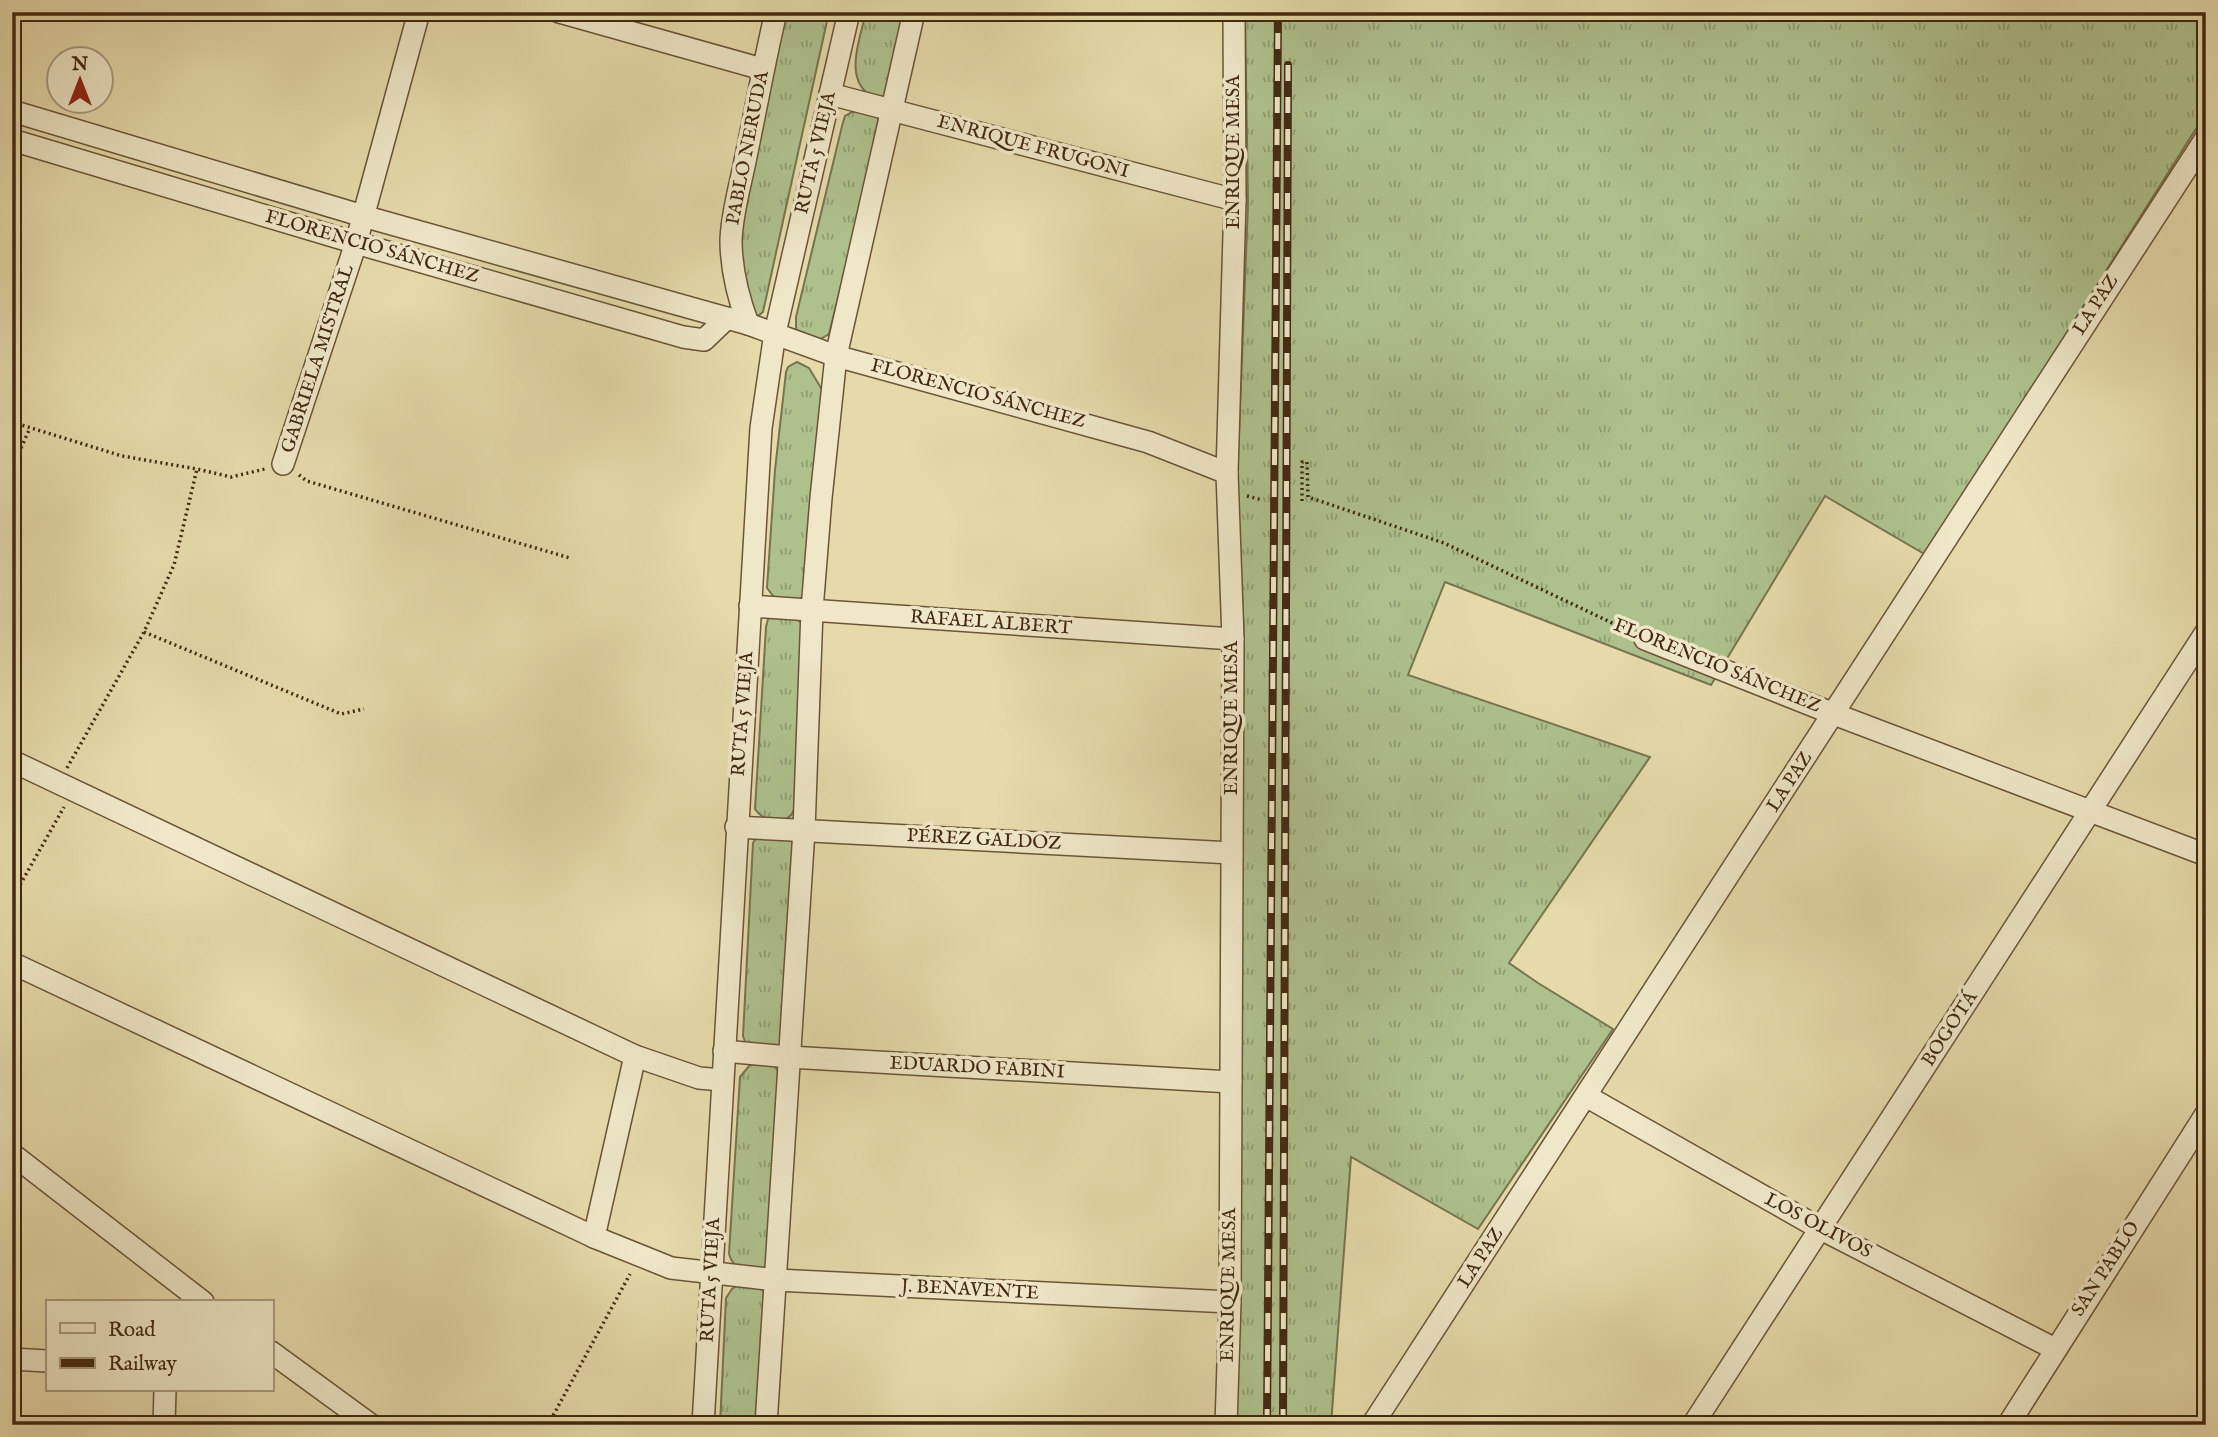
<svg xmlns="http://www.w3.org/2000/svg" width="2218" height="1437" font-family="'IM FELL English',serif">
<defs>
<pattern id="grass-tufts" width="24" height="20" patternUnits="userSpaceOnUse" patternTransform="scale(1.75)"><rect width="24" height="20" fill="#aec18d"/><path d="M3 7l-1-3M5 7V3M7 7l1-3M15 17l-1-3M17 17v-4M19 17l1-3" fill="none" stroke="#8f9d72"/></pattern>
</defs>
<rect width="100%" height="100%" fill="#e6daaa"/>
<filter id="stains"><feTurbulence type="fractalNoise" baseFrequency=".00286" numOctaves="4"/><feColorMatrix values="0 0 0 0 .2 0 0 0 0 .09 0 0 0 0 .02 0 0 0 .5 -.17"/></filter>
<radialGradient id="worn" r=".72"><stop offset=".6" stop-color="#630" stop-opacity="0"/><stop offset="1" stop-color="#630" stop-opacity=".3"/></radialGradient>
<g fill="url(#grass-tufts)" stroke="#787450" stroke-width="2">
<polygon points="786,12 829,12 763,312 758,316 752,313 743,289 741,234 773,68"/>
<path d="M866 12H905L889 93C882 98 875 100 868 94 844 75 861 36 866 12Z"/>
<polygon points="1245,12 2206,12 2206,113 1926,555 1825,496 1711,685 1445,582 1408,675 1650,757 1509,963 1538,983 1613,1029 1478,1229 1351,1157 1331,1425 1235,1425 1244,636 1237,485 1248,204"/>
<polygon points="854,111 868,111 877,116 881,127 829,334 819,340 796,330 796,317 842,126 845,116"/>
<polygon points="797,362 809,368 824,393 803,596 798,601 774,597 767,588 775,470 786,372 788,367"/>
<path d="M778 615 792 616 802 623 794 810C787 827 763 822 755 809L766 627 768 619Z"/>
<polygon points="789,836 794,844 784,1039 779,1048 746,1044 743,1036 753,843 756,838"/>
<path d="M763 1063 773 1065 782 1075 767 1266C753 1276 734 1272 729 1254L740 1077 750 1065Z"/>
<polygon points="740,1284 759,1287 764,1291 761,1425 720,1425 726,1298 732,1289"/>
</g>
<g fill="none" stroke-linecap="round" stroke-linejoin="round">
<defs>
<g id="minor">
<polyline points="559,12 762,69"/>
<polyline points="830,94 1235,200"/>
<polyline points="12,111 363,216 748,324 836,356 1148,442 1227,473"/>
<polyline points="12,140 356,243 683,337 704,340 727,318"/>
<path d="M748 324C738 297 731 269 731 240 732 214 739 190 744 166 755 114 764 63 776 12"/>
<polyline points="283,464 356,243 419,12"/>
<polyline points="750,606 1233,639"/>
<polyline points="1645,639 1834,714 2206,855"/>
<polyline points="12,761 635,1056 699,1078 722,1080"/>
<polyline points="736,827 1232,853"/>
<polyline points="12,963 594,1237 671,1268 776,1280 1230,1302"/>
<polyline points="724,1051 789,1057 1231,1082"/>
<polyline points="1586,1096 1821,1229 2055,1349"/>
<polyline points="12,1154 203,1302"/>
<polyline points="594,1237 635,1056"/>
<polyline points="271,1352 371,1425"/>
<polyline points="12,1359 47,1361"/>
<polyline points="164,1425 165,1390"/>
<polyline points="703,1425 761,428 775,333 849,12"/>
<polyline points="766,1425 804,830 812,610 821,498 836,356 914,12"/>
<polyline points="1226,1425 1230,1302 1233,639 1227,473 1235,200 1234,12"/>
<polyline points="1372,1425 2206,138"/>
<polyline points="1693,1425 2206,632"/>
<polyline points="2008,1425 2206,1114"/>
</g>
</defs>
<use href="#minor" stroke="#6c5438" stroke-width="24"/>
<g stroke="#432812" stroke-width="3.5" stroke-dasharray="2 3.5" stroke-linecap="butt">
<polyline points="12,422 122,456 197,469 231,477 265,469"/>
<polyline points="12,468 30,428"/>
<polyline points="299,475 307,481 570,558"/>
<polyline points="1247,496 1262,500"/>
<polyline points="1302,501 1302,462 1307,462 1308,497 1444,543 1629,631"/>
<polyline points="144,632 341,714 364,709"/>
<polyline points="67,768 144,632 174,565 197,469"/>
<polyline points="12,899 64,807"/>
<polyline points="548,1425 630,1274"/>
</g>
<use href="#minor" stroke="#efe7c8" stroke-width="21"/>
<defs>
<g id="rail">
<polyline points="1267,1425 1278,12"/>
<polyline points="1283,1425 1288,65"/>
</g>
</defs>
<use href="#rail" stroke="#432812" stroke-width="8"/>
<use href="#rail" stroke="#efe7c8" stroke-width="5" stroke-dasharray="16" stroke-linecap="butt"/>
</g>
<g text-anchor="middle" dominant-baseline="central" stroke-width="7" stroke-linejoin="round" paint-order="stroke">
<g font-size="19" fill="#432812" stroke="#efe7c8">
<text transform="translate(1033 147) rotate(15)">ENRIQUE FRUGONI</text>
<text transform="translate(748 148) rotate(-79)">PABLO NERUDA</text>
<text transform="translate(1234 152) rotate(-90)">ENRIQUE MESA</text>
<text transform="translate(816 153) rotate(-77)">RUTA 5 VIEJA</text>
<text transform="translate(372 247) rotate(16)">FLORENCIO SÁNCHEZ</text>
<text transform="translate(2096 305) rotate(-57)">LA PAZ</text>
<text transform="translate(318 359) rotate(-72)">GABRIELA MISTRAL</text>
<text transform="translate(978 394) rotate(15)">FLORENCIO SÁNCHEZ</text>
<text transform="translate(991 623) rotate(4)">RAFAEL ALBERT</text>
<text transform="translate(1717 666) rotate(22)">FLORENCIO SÁNCHEZ</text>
<text transform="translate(743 714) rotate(-86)">RUTA 5 VIEJA</text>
<text transform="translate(1232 718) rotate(-90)">ENRIQUE MESA</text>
<text transform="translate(1790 782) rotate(-57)">LA PAZ</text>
<text transform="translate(984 840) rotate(3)">PÉREZ GALDOZ</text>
<text transform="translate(1950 1029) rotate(-57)">BOGOTÁ</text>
<text transform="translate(977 1068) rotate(3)">EDUARDO FABINI</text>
<text transform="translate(1818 1226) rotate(28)">LOS OLIVOS</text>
<text transform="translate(1481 1258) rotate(-57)">LA PAZ</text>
<text transform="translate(2106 1269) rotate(-57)">SAN PABLO</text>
<text transform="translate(711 1280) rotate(-87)">RUTA 5 VIEJA</text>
<text transform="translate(1229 1285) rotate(-89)">ENRIQUE MESA</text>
<text transform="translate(970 1290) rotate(3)">J. BENAVENTE</text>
</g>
</g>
<rect width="2218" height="1437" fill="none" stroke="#e6daaa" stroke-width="42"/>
<rect x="14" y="14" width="2190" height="1409" fill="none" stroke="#432812" stroke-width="3.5"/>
<rect x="21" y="21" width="2176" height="1395" fill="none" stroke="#432812" stroke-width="2"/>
<rect x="46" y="1300" width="228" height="91" fill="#efe7c8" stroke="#aa9b7f" stroke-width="2"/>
<rect x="60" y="1323" width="35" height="10" fill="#efe7c8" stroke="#aa9b7f" stroke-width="2"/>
<text x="108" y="1336" font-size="21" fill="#432812">Road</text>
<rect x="60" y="1358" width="35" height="10" fill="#432812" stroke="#aa9b7f" stroke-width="2"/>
<text x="108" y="1370" font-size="21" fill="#432812">Railway</text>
<g transform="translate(80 80)"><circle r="33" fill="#efe7c8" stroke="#aa9b7f" stroke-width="2"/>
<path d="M0-5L12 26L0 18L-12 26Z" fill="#8f2418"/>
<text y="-10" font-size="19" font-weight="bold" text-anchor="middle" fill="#432812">N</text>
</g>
<rect width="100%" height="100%" filter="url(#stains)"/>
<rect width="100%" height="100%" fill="url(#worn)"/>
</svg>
